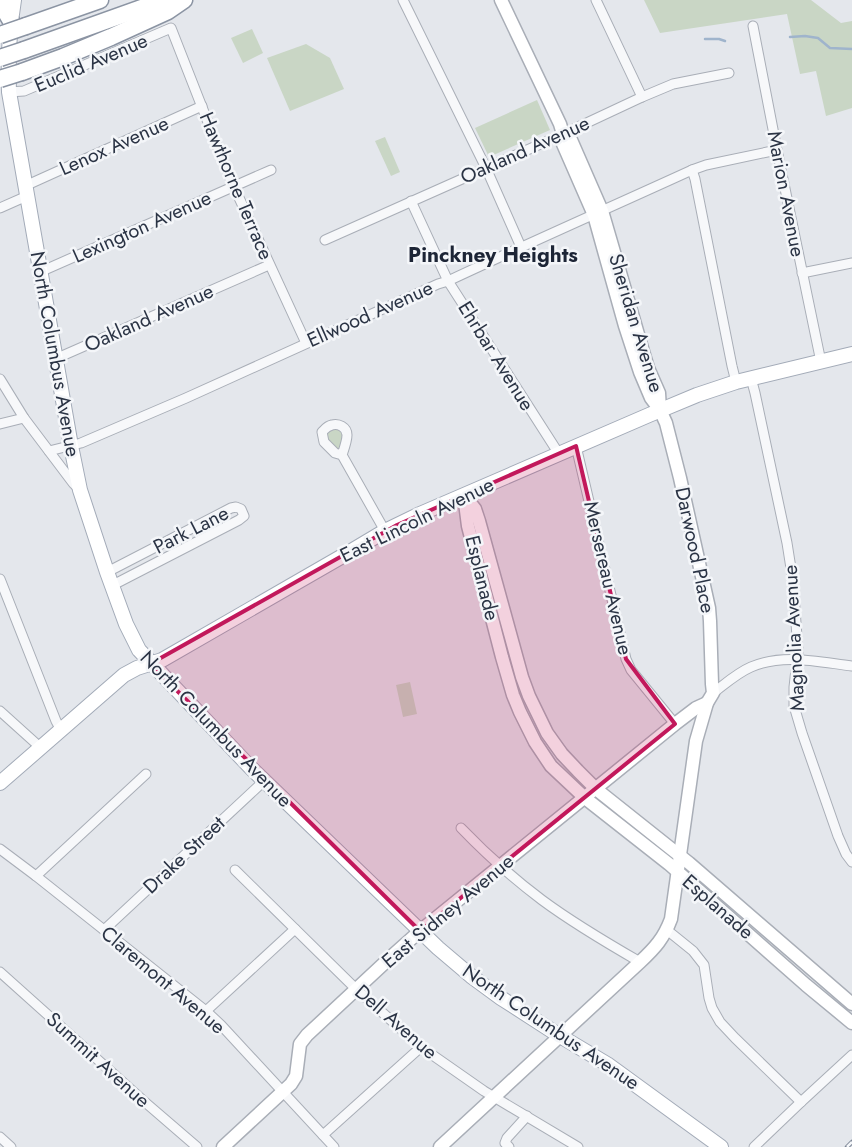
<svg xmlns="http://www.w3.org/2000/svg" width="852" height="1147" font-family="Jost,sans-serif">
<rect width="100%" height="100%" fill="#e4e7ec"/>
<g fill="#c9d6c5">
<polygon points="644,0 811,0 841,23 852,21 852,108 826,116 816,71 800,74 787,14 660,33"/>
<polygon points="252,29 263,53 243,63 231,38"/>
<polygon points="306,44 330,58 344,89 290,111 267,58"/>
<polygon points="537,100 550,130 489,157 475,128"/>
<polygon points="385,137 400,172 391,176 375,141"/>
<path d="M334 428 339 429 343 436 339 449C331 447 328 441 326 434L327 431Z"/>
<polygon points="410,682 417,714 403,717 396,685"/>
</g>
<g fill="none" stroke-linecap="round" stroke-linejoin="round">
<g stroke="#9fb4cc" stroke-width="2.5">
<polyline points="790,37 805,36 818,38 830,48 852,49"/>
<polyline points="705,39 719,39 725,41"/>
</g>
<defs>
<g id="street">
<polyline points="403,0 486,168 521,247"/>
<polyline points="596,0 642,97"/>
<polyline points="753,26 777,150 821,362"/>
<polyline points="9,92 24,91 171,28 229,176 306,343"/>
<polyline points="692,170 695,179 732,366 736,382"/>
<polyline points="25,186 202,106"/>
<polyline points="411,201 448,281 559,454"/>
<polyline points="0,208 27,196"/>
<polyline points="325,240 563,134 642,97 673,84 729,73"/>
<polyline points="40,272 271,170"/>
<polyline points="802,273 852,263"/>
<polyline points="55,359 269,265"/>
<polyline points="751,378 755,393 787,543 793,581 798,651 794,687 794,706 802,733 838,836 846,854 852,862"/>
<polyline points="0,379 24,418 73,483 79,489"/>
<polyline points="0,424 24,418"/>
<polyline points="576,446 626,659 631,670 675,724"/>
<path d="M49 451 81 443 186 398 438 284 448 281C529 243 611 207 692 170L706 165 777 150"/>
<path d="M342 455 335 453 324 442 322 432C325 429 327 426 332 425 338 423 347 427 347 435 347 441 344 449 342 455L385 531"/>
<polyline points="107,572 115,568 231,508 236,507 241,509 244,516 239,520 111,586"/>
<polyline points="0,579 56,721 61,730"/>
<path d="M713 693C725 684 737 673 751 667 783 653 819 662 852 666"/>
<polyline points="0,711 41,748"/>
<path d="M461 828C486 854 514 879 542 900 573 923 607 943 640 962"/>
<polyline points="0,849 36,876 206,1011 221,1025 334,1147"/>
<polyline points="235,870 356,989 421,1047 484,1091 578,1147"/>
<polyline points="36,876 146,774"/>
<polyline points="104,930 264,781"/>
<polyline points="667,930 693,951 704,965 709,998 712,1008 720,1022 735,1038 801,1102"/>
<polyline points="0,972 146,1103 197,1147"/>
<polyline points="206,1011 295,929"/>
<polyline points="323,1135 421,1047"/>
<polyline points="0,1137 11,1147"/>
<polyline points="509,1147 505,1143 507,1138 527,1116"/>
<polyline points="754,1147 801,1102 852,1055"/>
</g>
<g id="secondary">
<polyline points="563,134 571,140 602,211 642,348 648,368 659,393 660,410"/>
<polyline points="464,495 468,526 502,657 513,695 520,712 535,742 551,766 585,798 669,864 806,985 852,1023"/>
<polyline points="464,495 475,509 479,521 522,677 529,696 547,733 562,754 578,771 596,789 689,863 852,1004"/>
<polyline points="223,1147 291,1084 296,1076 300,1044 307,1035 392,956 420,931 675,724 696,708 707,703"/>
<path d="M440 1147 640 962C655 948 664 938 671 919L696 741 707 703 713 693 712 684 710 621 709 608 680 478 666 423 660 410 651 398 640 372 625 326 594 215 563 144V134L560 124 501 0"/>
</g>
<g id="primary">
<path d="M14 0C9 30 8 61 9 92L71 446 80 490 107 572 126 624 139 650 251 768 438 948 471 976 501 998 560 1036 607 1064 721 1147"/>
<polyline points="0,783 124,675 137,668 162,660 353,550 385,531 420,514 649,415 697,395 736,382 852,354"/>
</g>
<g id="highway">
<polyline points="0,2 11,21"/>
<polyline points="26,26 100,0"/>
<polyline points="24,50 164,0"/>
<polyline points="22,72 63,57 111,37 168,11 184,0"/>
</g>
</defs>
<use href="#street" stroke="#a9aeb7" stroke-width="11"/>
<use href="#secondary" stroke="#a9aeb7" stroke-width="15"/>
<use href="#primary" stroke="#a3abb8" stroke-width="16"/>
<use href="#highway" stroke="#8b94a3" stroke-width="19"/>
<use href="#street" stroke="#f7f8fa" stroke-width="9"/>
<use href="#secondary" stroke="#fff" stroke-width="12"/>
<use href="#primary" stroke="#fff" stroke-width="14"/>
<use href="#highway" stroke="#fff" stroke-width="16"/>
<defs>
<polyline id="rail" points="847,1147 852,1142"/>
</defs>
<use href="#rail" stroke="#7d8696" stroke-width="4.5"/>
<use href="#rail" stroke="#f4f6f9" stroke-width="2.5" stroke-dasharray="8" stroke-linecap="butt"/>
<defs>
<g id="highway-bridge">
<polyline points="0,35 26,26"/>
<polyline points="0,58 24,50"/>
<polyline points="0,79 22,72"/>
</g>
</defs>
<use href="#highway-bridge" stroke="#8b94a3" stroke-width="19" stroke-linecap="butt"/>
<use href="#highway-bridge" stroke="#fff" stroke-width="16"/>
</g>
<path fill="#c2185b" fill-opacity="0.2" stroke="#c2185b" stroke-width="4" stroke-linejoin="round" d="M576 446 626 659 675 724 420 931 150 664 397 525Z"/>
<g text-anchor="middle" dominant-baseline="central" stroke-width="5" stroke-linejoin="round" paint-order="stroke">
<g font-size="20" fill="#2b3445" stroke="#f4f6f9">
<text transform="translate(91 63) rotate(-23)">Euclid Avenue</text>
<text transform="translate(114 146) rotate(-24)">Lenox Avenue</text>
<text transform="translate(525 150) rotate(-24)">Oakland Avenue</text>
<text transform="translate(236 186) rotate(67)">Hawthorne Terrace</text>
<text transform="translate(786 194) rotate(79)">Marion Avenue</text>
<text transform="translate(142 227) rotate(-24)">Lexington Avenue</text>
<text transform="translate(370 314) rotate(-24)">Ellwood Avenue</text>
<text transform="translate(149 318) rotate(-24)">Oakland Avenue</text>
<text transform="translate(636 323) rotate(73)">Sheridan Avenue</text>
<text transform="translate(55 354) rotate(80)">North Columbus Avenue</text>
<text transform="translate(496 356) rotate(58)">Ehrbar Avenue</text>
<text transform="translate(417 520) rotate(-26)">East Lincoln Avenue</text>
<text transform="translate(191 530) rotate(-27)">Park Lane</text>
<text transform="translate(695 550) rotate(78)">Darwood Place</text>
<text transform="translate(482 578) rotate(76)">Esplanade</text>
<text transform="translate(608 578) rotate(77)">Mersereau Avenue</text>
<text transform="translate(794 638) rotate(-93)">Magnolia Avenue</text>
<text transform="translate(216 729) rotate(46)">North Columbus Avenue</text>
<text transform="translate(184 855) rotate(-43)">Drake Street</text>
<text transform="translate(718 907) rotate(41)">Esplanade</text>
<text transform="translate(448 911) rotate(-40)">East Sidney Avenue</text>
<text transform="translate(163 980) rotate(40)">Claremont Avenue</text>
<text transform="translate(396 1022) rotate(41)">Dell Avenue</text>
<text transform="translate(551 1027) rotate(34)">North Columbus Avenue</text>
<text transform="translate(98 1060) rotate(42)">Summit Avenue</text>
</g>
<g font-size="21" font-weight="bold" fill="#1d2536" stroke="#f4f6f9">
<text x="493" y="255">Pinckney Heights</text>
</g>
</g>
</svg>
